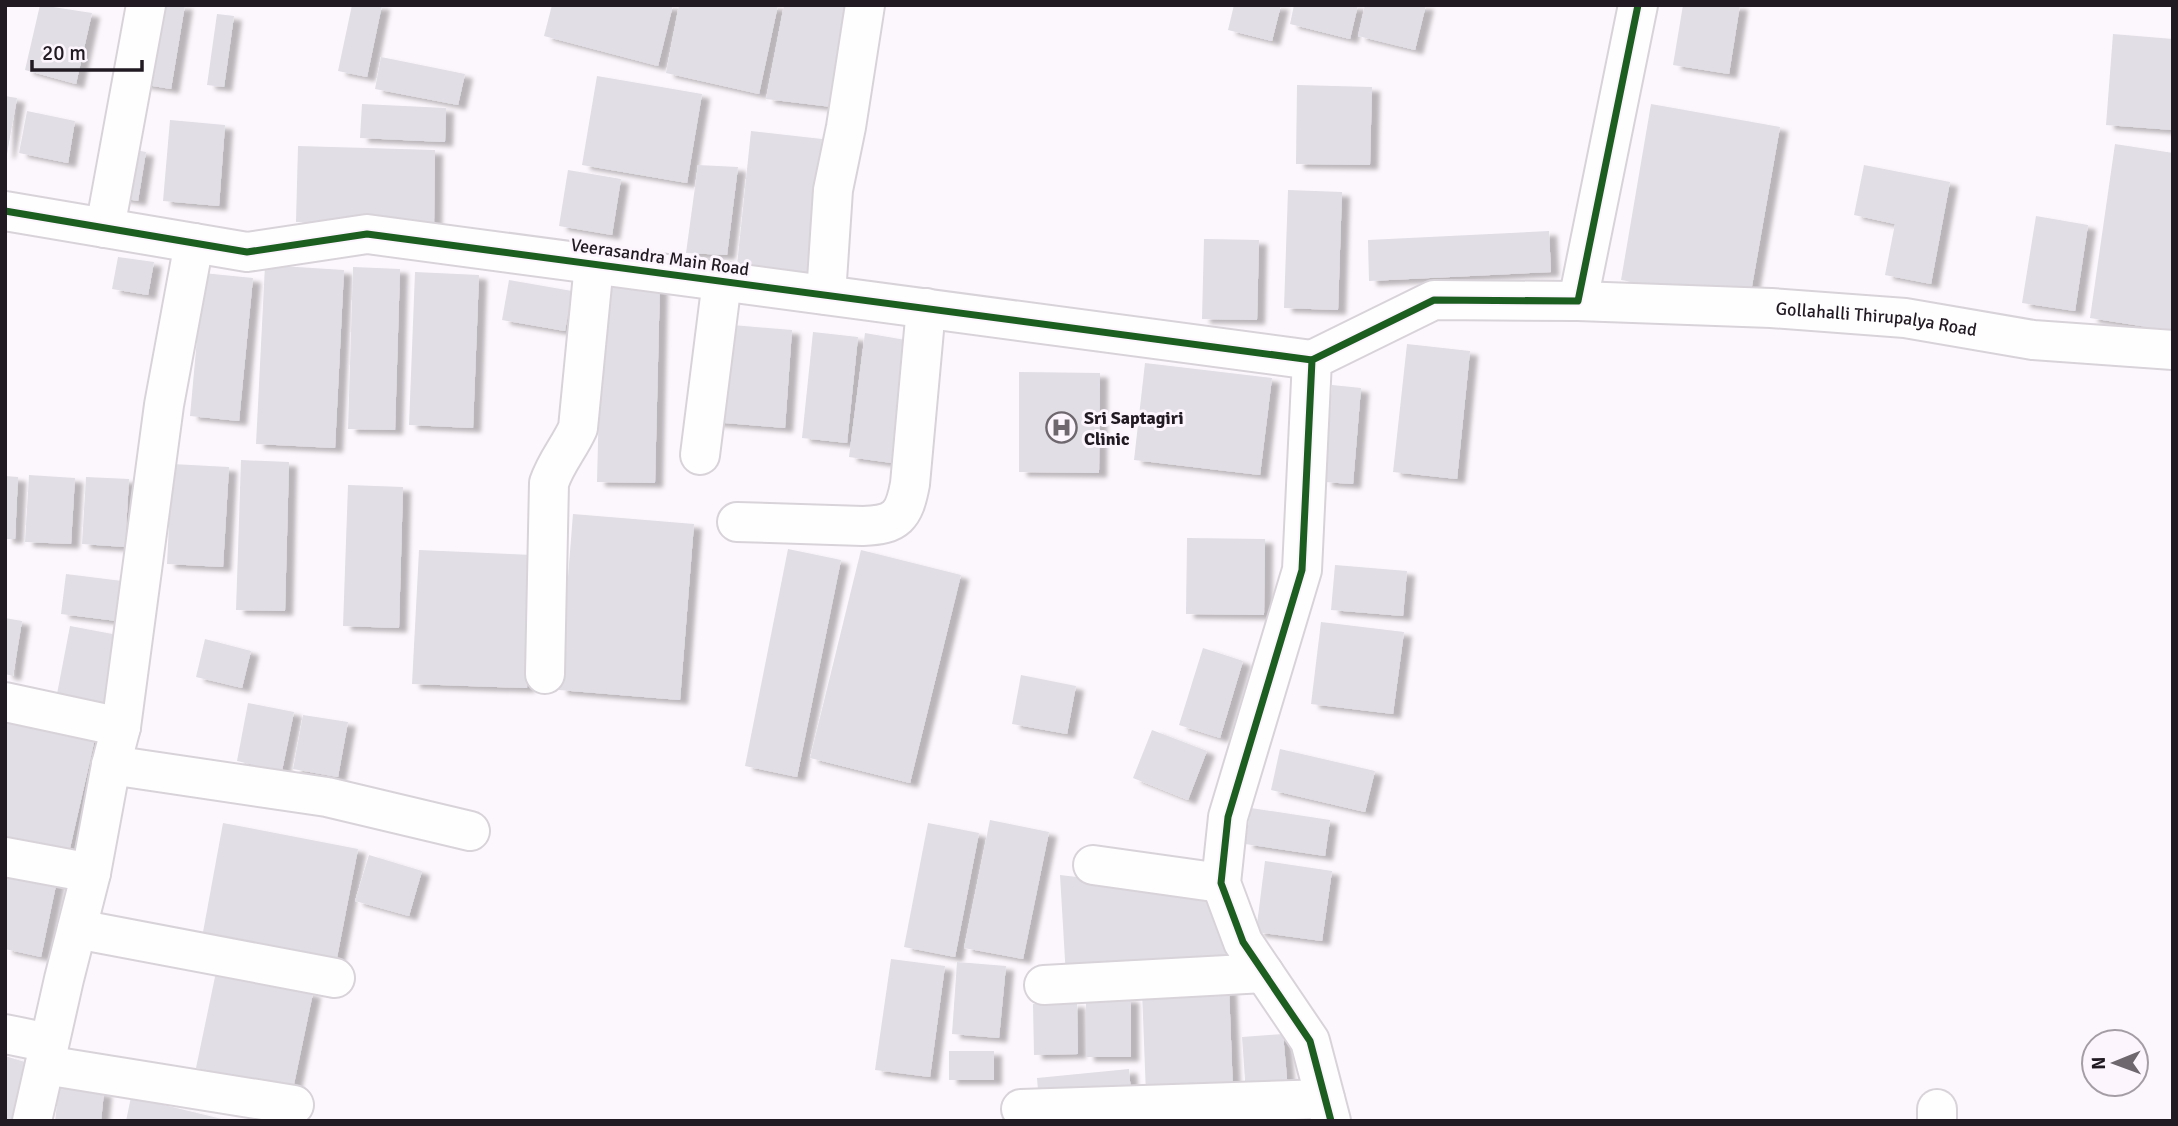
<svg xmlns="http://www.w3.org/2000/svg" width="2178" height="1126" font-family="Signika,sans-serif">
<defs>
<filter id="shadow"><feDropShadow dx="8" dy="4.5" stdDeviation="2" flood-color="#0004"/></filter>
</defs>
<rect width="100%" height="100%" fill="#fcf7fc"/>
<g fill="#e1dee6" filter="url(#shadow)">
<polygon points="40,5 92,13 76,84 25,70"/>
<polygon points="155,5 185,5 171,89 141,84"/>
<polygon points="352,5 382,5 367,77 338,71"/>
<polygon points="552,5 673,5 658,66 544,36"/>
<polygon points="679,5 778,5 759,94 666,73"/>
<polygon points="784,5 855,5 840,108 766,99"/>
<polygon points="1234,5 1281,5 1272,41 1228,30"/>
<polygon points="1294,5 1358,5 1350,39 1290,24"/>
<polygon points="1365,5 1426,5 1415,50 1358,36"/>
<polygon points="1683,5 1740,5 1729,74 1673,65"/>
<polygon points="217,14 234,16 224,87 207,85"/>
<polygon points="2113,34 2173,39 2173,130 2106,125"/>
<polygon points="381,57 465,74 458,105 375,89"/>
<polygon points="597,76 702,94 687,183 582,165"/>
<polygon points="1297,85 1372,87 1370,165 1296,164"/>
<polygon points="5,96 17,98 7,154 5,154"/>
<polygon points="362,104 446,108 445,142 360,138"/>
<polygon points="1651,104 1780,127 1749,303 1621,280"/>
<polygon points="27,111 75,121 68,163 19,153"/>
<polygon points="170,120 225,125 219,206 163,201"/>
<polygon points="751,131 822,139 808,272 737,265"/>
<polygon points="2115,144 2173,153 2173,331 2090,318"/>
<polygon points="298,146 435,150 434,226 296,222"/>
<polygon points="124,148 146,152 138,201 116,197"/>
<polygon points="698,165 738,167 727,255 686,253"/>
<polygon points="1864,165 1950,182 1931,284 1885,275 1895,224 1854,215"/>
<polygon points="568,170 621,179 612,235 559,226"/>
<polygon points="1288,190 1342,192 1338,310 1284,308"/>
<polygon points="2036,216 2088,225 2075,311 2022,303"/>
<polygon points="1549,231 1551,272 1369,281 1368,240"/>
<polygon points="1204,239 1259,240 1257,320 1202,319"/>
<polygon points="118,257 154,262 148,295 112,289"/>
<polygon points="265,265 344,270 335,448 256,444"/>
<polygon points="353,267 400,269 395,430 348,429"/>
<polygon points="415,272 479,275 473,428 409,425"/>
<polygon points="203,273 253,278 239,421 190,416"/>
<polygon points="509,280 572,291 565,331 502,320"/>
<polygon points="602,281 660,282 655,483 597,482"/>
<polygon points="721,324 792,330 785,428 713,422"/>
<polygon points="813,332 858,337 847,443 802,438"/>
<polygon points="865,333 917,342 899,464 849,457"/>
<polygon points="1407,344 1470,351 1457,479 1393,472"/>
<polygon points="1145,363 1272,378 1260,475 1134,460"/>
<polygon points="1019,372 1100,373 1099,473 1019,472"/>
<polygon points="1332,385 1361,388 1353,484 1324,482"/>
<polygon points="241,460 289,462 285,611 236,610"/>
<polygon points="172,464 229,467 223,567 167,564"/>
<polygon points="29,475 75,478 71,544 25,542"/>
<polygon points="5,476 18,477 15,539 5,539"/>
<polygon points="86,477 129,479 125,547 82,544"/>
<polygon points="348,485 403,487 399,628 343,626"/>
<polygon points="573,514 694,524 680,700 559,690"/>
<polygon points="1187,538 1265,539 1264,615 1186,614"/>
<polygon points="788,549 841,560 797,777 745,766"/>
<polygon points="419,550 532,555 527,688 412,684"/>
<polygon points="861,550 961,575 910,783 810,758"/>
<polygon points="1335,565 1407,571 1403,616 1331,610"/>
<polygon points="66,574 122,581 117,621 61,614"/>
<polygon points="5,618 22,621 13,676 5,674"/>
<polygon points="1321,622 1404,632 1393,714 1311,704"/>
<polygon points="70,626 123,636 110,704 57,694"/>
<polygon points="205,639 251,651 242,688 196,677"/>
<polygon points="1203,648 1243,661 1220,738 1179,725"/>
<polygon points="1021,675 1076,686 1067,734 1012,724"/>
<polygon points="248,703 294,712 282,771 237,761"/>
<polygon points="5,712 96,734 68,857 5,842"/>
<polygon points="303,715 348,722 338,777 293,769"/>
<polygon points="1152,730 1207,751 1188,800 1133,778"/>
<polygon points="1280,749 1375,771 1365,812 1271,790"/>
<polygon points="1251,808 1330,820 1325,856 1245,844"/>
<polygon points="990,820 1049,832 1023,959 964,948"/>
<polygon points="223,823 358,849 335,968 201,943"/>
<polygon points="928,823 979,833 955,957 904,947"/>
<polygon points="369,855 422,871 409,916 355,901"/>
<polygon points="1265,861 1332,871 1322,941 1256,932"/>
<polygon points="5,862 59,871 41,957 5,949"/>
<polygon points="1060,875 1220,894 1248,968 1066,977"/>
<polygon points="891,959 945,966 930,1077 875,1070"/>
<polygon points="957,962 1006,966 999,1038 952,1034"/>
<polygon points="216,972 313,993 293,1089 196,1068"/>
<polygon points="1229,988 1233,1091 1146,1094 1142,991"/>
<polygon points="1086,997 1131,998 1131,1057 1086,1057"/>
<polygon points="1077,1003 1078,1054 1034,1055 1033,1004"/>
<polygon points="1283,1034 1288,1090 1246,1094 1242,1037"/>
<rect x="949" y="1051" width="45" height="29"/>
<polygon points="5,1056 28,1063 12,1121 5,1121"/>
<polygon points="1129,1069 1131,1093 1039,1102 1037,1078"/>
<polygon points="59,1087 104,1092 101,1121 55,1121"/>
<polygon points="131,1097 226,1120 226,1121 126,1121"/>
</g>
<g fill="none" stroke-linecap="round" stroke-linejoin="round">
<defs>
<g id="minor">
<polyline points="5,211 247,252 367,234 1312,360"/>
<polyline points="105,228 146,5"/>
<polyline points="826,295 833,190 846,127 865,5"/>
<path id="s1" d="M1578 301 1771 308 1905 318 2033 340 2173 350"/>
<polyline points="700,455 722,281"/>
<path d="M737 522 863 526C897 525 904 516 910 484L926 308"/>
<path d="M545 674 549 483C556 462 569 448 578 428L594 264"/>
<polyline points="5,702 121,727"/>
<polyline points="111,765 327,797 470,831"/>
<polyline points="5,857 91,873"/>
<polyline points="1093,865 1221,883"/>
<polyline points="77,929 335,978"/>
<polyline points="1044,985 1264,973"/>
<polyline points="5,1034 49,1043"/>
<polyline points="45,1065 294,1105"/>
<polyline points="1021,1109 1325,1099"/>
<polyline points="32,1121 64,979 91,873 111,765 121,727 164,405 194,243"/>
<polyline points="1331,1121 1310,1041 1243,942 1221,883 1228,817 1302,570 1312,360 1434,300 1578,301 1638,5"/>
<polyline points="1937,1121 1937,1109"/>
</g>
</defs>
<use href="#minor" stroke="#d8d3d9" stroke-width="42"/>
<use href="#minor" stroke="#fffeff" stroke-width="38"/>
<defs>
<g id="cycleway">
<polyline points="5,211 247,252 367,234 1312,360"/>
<polyline points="1331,1121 1310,1041 1243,942 1221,883 1228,817 1302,570 1312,360 1434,300 1578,301 1638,5"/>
</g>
</defs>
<use href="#cycleway" stroke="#fdf5fe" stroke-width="11"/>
<use href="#cycleway" stroke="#1b5e20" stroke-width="7"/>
</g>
<defs>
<symbol id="hospital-ring" viewBox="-11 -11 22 22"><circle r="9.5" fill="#fdf5fe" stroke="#6e676e" stroke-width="1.5"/><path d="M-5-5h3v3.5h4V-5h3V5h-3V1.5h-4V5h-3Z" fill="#6e676e"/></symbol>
</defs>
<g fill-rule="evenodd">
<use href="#hospital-ring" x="1044" y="410" width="35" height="35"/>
</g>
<g text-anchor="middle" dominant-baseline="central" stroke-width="6" stroke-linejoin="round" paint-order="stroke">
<g font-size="18" fill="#211a22" stroke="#fdf5fe">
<text transform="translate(660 257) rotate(8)">Veerasandra Main Road</text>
<text stroke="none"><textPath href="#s1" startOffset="299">Gollahalli Thirupalya Road</textPath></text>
</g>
<g font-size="18" font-weight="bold" fill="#211a22" stroke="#fdf5fe" text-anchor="start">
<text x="1084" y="418">Sri Saptagiri<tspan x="1084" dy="21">Clinic</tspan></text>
</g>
</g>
<rect width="2178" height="1126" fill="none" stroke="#211a22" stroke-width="14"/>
<g transform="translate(2115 1063) rotate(269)"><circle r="33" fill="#fdf5fe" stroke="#a59da6" stroke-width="2"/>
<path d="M0-5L12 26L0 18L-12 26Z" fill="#6e676e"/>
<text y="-10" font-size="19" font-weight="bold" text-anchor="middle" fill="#211a22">N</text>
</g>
<path d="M32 60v10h110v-10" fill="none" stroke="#211a22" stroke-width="3.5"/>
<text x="42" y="60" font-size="21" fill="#211a22" stroke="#fdf5fe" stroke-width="5" paint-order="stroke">20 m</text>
</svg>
